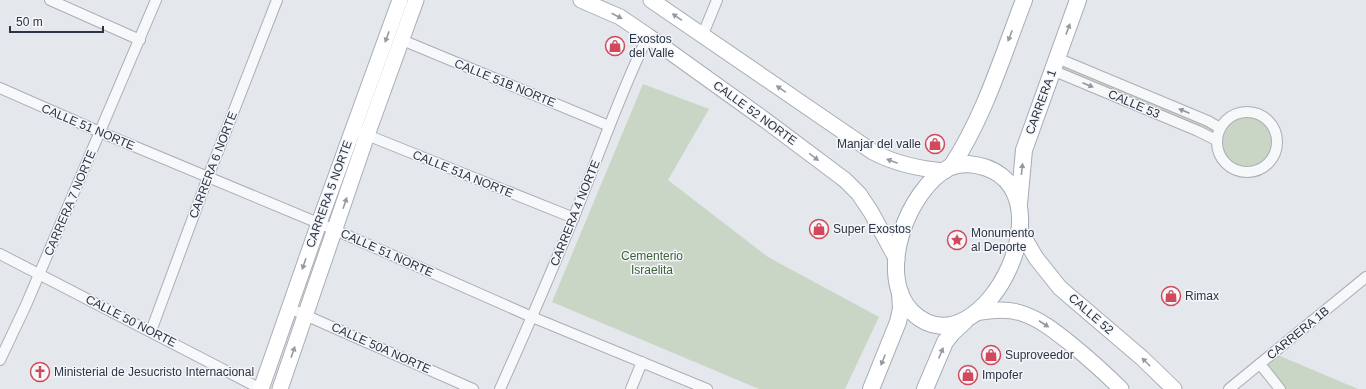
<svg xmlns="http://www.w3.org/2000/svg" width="1366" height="389" font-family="Helvetica,sans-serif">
<rect width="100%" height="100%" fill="#e4e7ec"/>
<g fill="#c9d6c5">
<path d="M1057 58 1219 128C1224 121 1230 115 1238 113 1257 107 1277 121 1277 141 1278 179 1220 186 1216 140L1052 70Z"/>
<polygon points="643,84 709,109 668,180 768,257 879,317 845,389 759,389 552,302"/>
<polygon points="1273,353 1358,389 1280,389 1260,364"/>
</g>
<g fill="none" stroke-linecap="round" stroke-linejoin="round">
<defs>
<g id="street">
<polyline points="50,0 140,40"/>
<polyline points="703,34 717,0"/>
<polyline points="402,40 609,126"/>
<polyline points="1057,58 1208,121 1220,128"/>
<polyline points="1052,70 1198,131 1216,140"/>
<polyline points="0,88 100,132 335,230 532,317 707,389"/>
<circle cx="1247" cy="142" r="30"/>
<polyline points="362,133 574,218"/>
<polyline points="0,254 261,389"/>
<polyline points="289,308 473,389"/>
<polyline points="151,331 208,177 277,0"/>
<polyline points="0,360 26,305 156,0"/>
<polyline points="1260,364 1280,389"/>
<path d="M500 389C525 333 550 276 573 219 598 158 619 95 648 36"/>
<polyline points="631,389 642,362"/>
<polyline points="1229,389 1366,277"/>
</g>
<g id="secondary">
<polyline points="581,0 620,17 648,36 765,120 845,180 859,194 871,212 897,260"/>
<path d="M651 0 873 152C896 164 919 169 945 171"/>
<polyline points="1019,229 1036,258 1060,288 1142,358 1174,389"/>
<path d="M976 313C991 310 1006 308 1021 313 1040 319 1056 332 1071 344 1088 358 1105 373 1121 389"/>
<polyline points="261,389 319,223 400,0"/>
<polyline points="280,389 367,135 416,0"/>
</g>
<g id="primary">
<path d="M968 164C1083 174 982 380 912 312 875 275 908 188 950 167 956 165 962 164 968 164Z"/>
<path d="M951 167C985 115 1002 57 1024 0"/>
<polyline points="1019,204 1024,150 1078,0"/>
<polyline points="871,389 898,322 901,309 900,292"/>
<polyline points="925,389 945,342 952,333 965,321"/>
</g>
</defs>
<use href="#street" stroke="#a9aeb7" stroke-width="12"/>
<use href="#secondary" stroke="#a9aeb7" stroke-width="17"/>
<use href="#primary" stroke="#a3abb8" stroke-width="18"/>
<use href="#street" stroke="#f7f8fa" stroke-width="10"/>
<use href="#secondary" stroke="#fff" stroke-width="15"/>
<use href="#primary" stroke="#fff" stroke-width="16"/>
</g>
<defs><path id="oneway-solid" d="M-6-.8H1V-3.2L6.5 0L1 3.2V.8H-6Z"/></defs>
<g fill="#959aa2">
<use href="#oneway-solid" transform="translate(617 16) rotate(27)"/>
<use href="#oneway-solid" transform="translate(677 17) rotate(-146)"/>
<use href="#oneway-solid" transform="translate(1068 29) rotate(-70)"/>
<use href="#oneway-solid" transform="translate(1010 36) rotate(111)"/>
<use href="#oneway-solid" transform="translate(387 37) rotate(110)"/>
<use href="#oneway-solid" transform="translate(781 89) rotate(-145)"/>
<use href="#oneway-solid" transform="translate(814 157) rotate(37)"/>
<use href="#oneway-solid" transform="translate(892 161) rotate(-159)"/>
<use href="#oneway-solid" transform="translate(1022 169) rotate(-84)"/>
<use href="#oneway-solid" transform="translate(345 203) rotate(-71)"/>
<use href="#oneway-solid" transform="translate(304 264) rotate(109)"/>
<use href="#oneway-solid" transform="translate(1044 324) rotate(33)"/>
<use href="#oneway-solid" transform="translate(293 352) rotate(-71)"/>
<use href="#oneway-solid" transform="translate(941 353) rotate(-67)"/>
<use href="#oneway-solid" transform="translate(883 360) rotate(112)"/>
<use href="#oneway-solid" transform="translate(1146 362) rotate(-135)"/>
</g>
<g fill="#9196a0">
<use href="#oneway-solid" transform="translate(1088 85) rotate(23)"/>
<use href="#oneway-solid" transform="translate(1184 111) rotate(-157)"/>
</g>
<defs>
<symbol id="shop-ring" viewBox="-11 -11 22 22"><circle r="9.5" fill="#f4f6f9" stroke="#d1495b" stroke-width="1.5"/><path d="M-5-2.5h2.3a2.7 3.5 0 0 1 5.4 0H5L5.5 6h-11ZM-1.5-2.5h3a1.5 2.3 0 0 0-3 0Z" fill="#d1495b"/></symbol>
<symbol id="sight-ring" viewBox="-11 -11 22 22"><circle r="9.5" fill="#f4f6f9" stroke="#d1495b" stroke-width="1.5"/><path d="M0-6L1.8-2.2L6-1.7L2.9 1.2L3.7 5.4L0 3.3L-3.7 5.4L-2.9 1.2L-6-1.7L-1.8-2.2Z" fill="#d1495b"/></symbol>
<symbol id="church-ring" viewBox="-11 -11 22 22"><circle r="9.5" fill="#f4f6f9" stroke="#d1495b" stroke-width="1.5"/><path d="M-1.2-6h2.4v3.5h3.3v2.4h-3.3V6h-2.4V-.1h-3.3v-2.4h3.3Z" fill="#d1495b"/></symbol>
</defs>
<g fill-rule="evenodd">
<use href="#shop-ring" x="604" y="35" width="22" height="22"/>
<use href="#shop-ring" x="924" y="133" width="22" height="22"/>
<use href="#shop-ring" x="808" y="218" width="22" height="22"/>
<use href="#sight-ring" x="946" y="229" width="22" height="22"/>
<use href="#shop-ring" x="1160" y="285" width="22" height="22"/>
<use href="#shop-ring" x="980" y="344" width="22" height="22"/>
<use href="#church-ring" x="29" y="361" width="22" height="22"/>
<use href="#shop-ring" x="957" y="364" width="22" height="22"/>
</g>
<g text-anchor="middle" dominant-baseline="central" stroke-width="3" stroke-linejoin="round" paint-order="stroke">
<g font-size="12" fill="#2b3445" stroke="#f4f6f9" text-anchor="start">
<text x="629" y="39">Exostos<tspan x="629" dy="14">del Valle</tspan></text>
<text x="921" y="144" text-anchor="end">Manjar del valle</text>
<text x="833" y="229">Super Exostos</text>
<text x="971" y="233">Monumento<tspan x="971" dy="14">al Deporte</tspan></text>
<text x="1185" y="296">Rimax</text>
<text x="1005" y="355">Suproveedor</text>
<text x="54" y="372">Ministerial de Jesucristo Internacional</text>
<text x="982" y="375">Impofer</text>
</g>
<g font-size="12" fill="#2b3445" stroke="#f4f6f9">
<text transform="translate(505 83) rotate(22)">CALLE 51B NORTE</text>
<text transform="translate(1041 102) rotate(-70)">CARRERA 1</text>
<text transform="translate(1134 104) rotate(23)">CALLE 53</text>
<text transform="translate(755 113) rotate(36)">CALLE 52 NORTE</text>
<text transform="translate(88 127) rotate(23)">CALLE 51 NORTE</text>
<text transform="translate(213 165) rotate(-69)">CARRERA 6 NORTE</text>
<text transform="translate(463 174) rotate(22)">CALLE 51A NORTE</text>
<text transform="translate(329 194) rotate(-70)">CARRERA 5 NORTE</text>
<text transform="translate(70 203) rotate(-67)">CARRERA 7 NORTE</text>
<text transform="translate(575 213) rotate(-68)">CARRERA 4 NORTE</text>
<text transform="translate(387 253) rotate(24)">CALLE 51 NORTE</text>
<text transform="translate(1091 314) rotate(41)">CALLE 52</text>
<text transform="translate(131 321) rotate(27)">CALLE 50 NORTE</text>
<text transform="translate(1298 333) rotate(-39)">CARRERA 1B</text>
<text transform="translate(381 348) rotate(24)">CALLE 50A NORTE</text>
</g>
<g font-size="12" fill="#3f6138" stroke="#f4f6f9">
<text x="652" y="256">Cementerio<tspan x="652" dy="14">Israelita</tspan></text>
</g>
</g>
<path d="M10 26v6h93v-6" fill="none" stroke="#2b3445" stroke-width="2"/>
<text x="16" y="26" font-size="12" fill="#2b3445" stroke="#f4f6f9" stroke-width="3" paint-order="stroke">50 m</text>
</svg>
